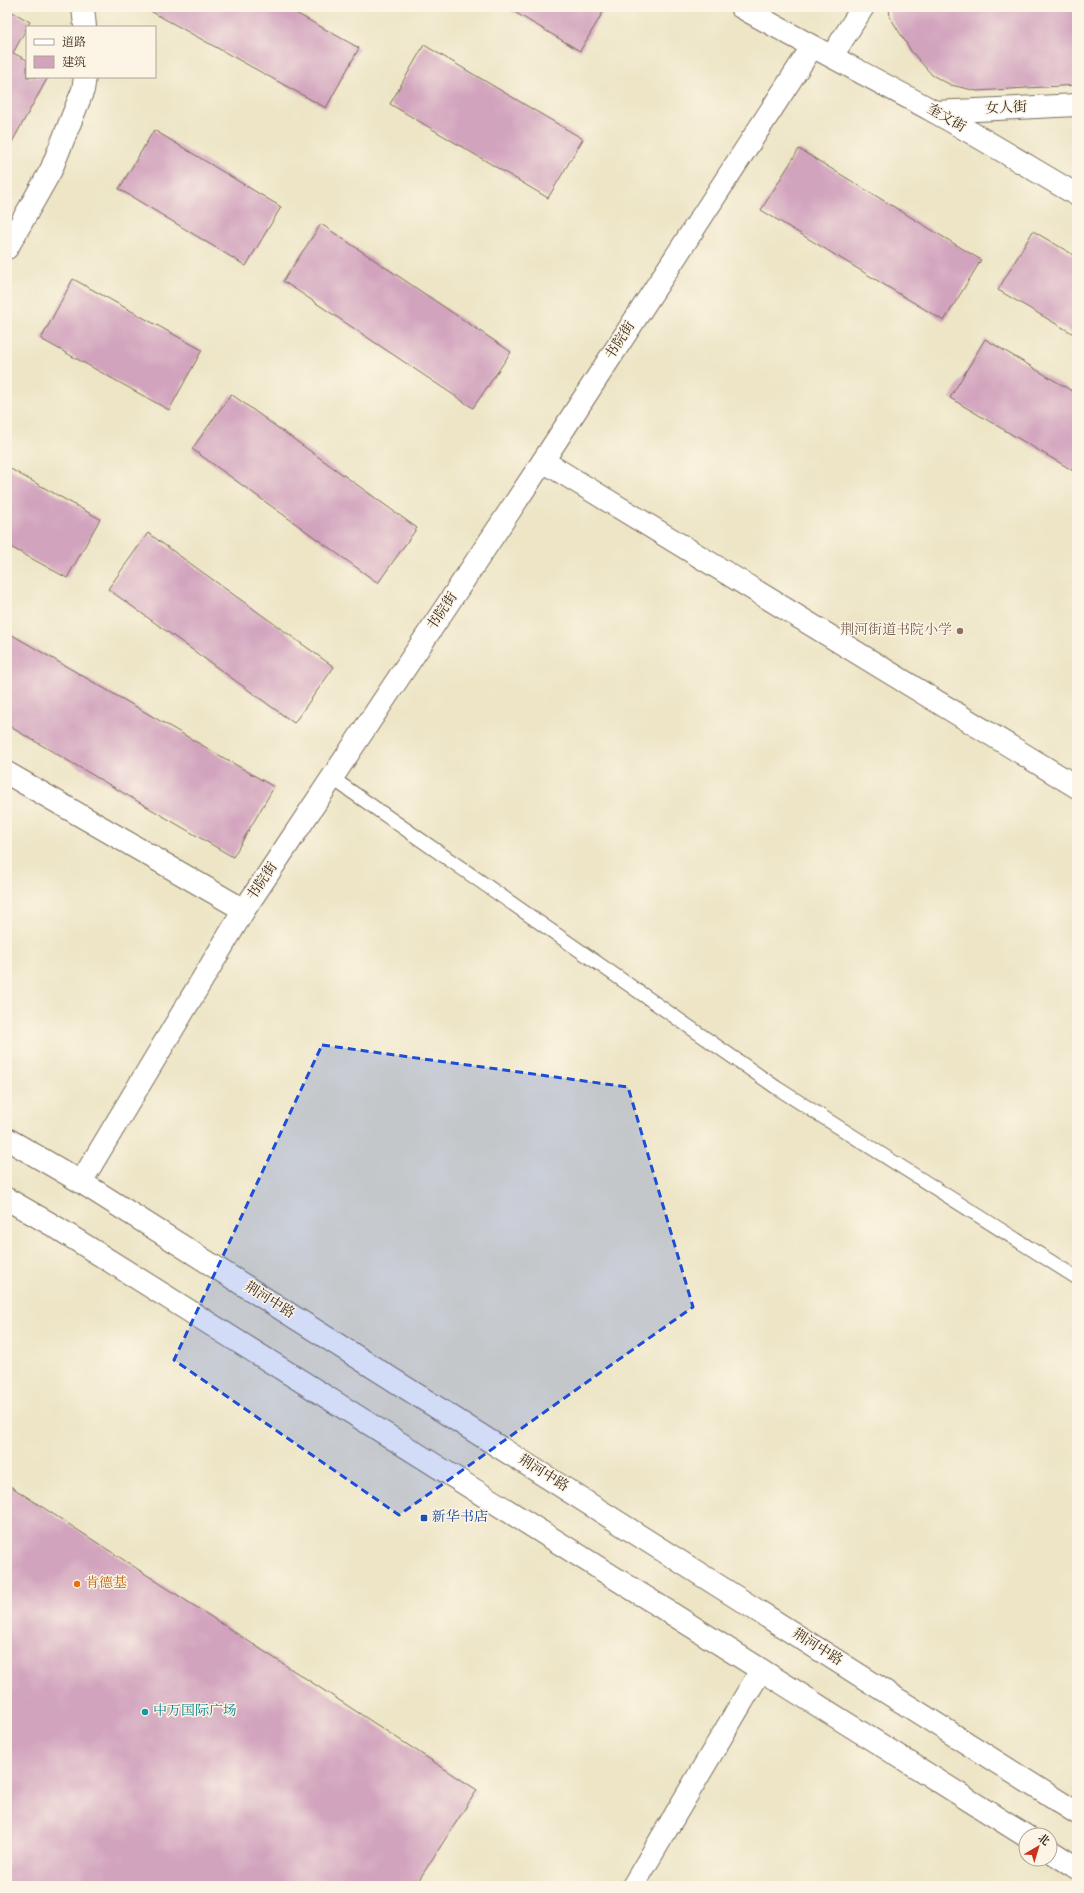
<svg xmlns="http://www.w3.org/2000/svg" width="1084" height="1893" font-family="'Sorts Mill Goudy','Noto Serif SC',serif">
<rect width="100%" height="100%" fill="#fcf5e5"/>
<filter id="ink" filterUnits="userSpaceOnUse"><feTurbulence type="fractalNoise" baseFrequency=".025" numOctaves="2"/><feDisplacementMap in="SourceGraphic" scale="8" xChannelSelector="R" yChannelSelector="G"/><feConvolveMatrix kernelMatrix="1 2 1 2 8 2 1 2 1" color-interpolation-filters="sRGB"/></filter>
<filter id="wash" filterUnits="userSpaceOnUse"><feTurbulence type="fractalNoise" baseFrequency=".012" numOctaves="4" result="noise"/><feDisplacementMap in="SourceGraphic" scale="16" xChannelSelector="R" yChannelSelector="G"/><feGaussianBlur stdDeviation="0.9" result="paint"/><feColorMatrix in="noise" values="0 0 0 0 0 0 0 0 0 0 0 0 0 0 0 0 0 1.4 0 .05"/><feComposite in="paint" operator="in"/></filter>
<g filter="url(#wash)">
<rect width="100%" height="100%" fill="#ede5c6"/>
<g id="blocks">
<g fill="#d1a3bd">
<polygon points="143,7 285,7 359,48 326,108"/>
<polygon points="506,7 606,7 580,51"/>
<polygon points="889,7 1077,7 1077,85 977,91 951,85 932,75 911,51 890,17"/>
<polygon points="7,9 30,22 13,53 27,60 27,77 48,77 7,151"/>
<polygon points="424,45 583,139 548,198 390,104"/>
<polygon points="154,130 281,207 246,266 119,189"/>
<polygon points="799,149 981,260 944,321 761,210"/>
<polygon points="321,224 511,352 473,408 283,281"/>
<polygon points="1033,231 1077,257 1077,336 998,290"/>
<polygon points="73,279 202,350 169,410 41,339"/>
<polygon points="985,339 1077,394 1077,473 950,398"/>
<polygon points="231,394 417,528 378,583 192,449"/>
<polygon points="7,467 100,519 67,578 7,545"/>
<polygon points="148,533 334,667 294,723 108,589"/>
<polygon points="7,632 274,787 233,857 7,725"/>
<polygon points="7,1484 477,1790 415,1886 7,1886"/>
</g>
</g>
</g>
<g filter="url(#ink)">
<use href="#blocks" fill-opacity="0" stroke="#796b59" stroke-width="1"/>
<g fill="none" stroke-linecap="round" stroke-linejoin="round">
<defs>
<polyline id="lane" points="332,778 777,1088 1077,1278"/>
<g id="street">
<polyline points="83,7 85,27"/>
<path d="M741 7C804 43 869 76 933 111 982 138 1029 167 1077 195"/>
<polyline points="832,56 863,7"/>
<polyline points="935,112 1077,105"/>
<polyline points="7,248 51,170 83,90 85,77"/>
<polyline points="543,461 1077,787"/>
<polyline points="7,773 244,910"/>
<polyline points="81,1182 244,910 543,461 812,47"/>
<polyline points="633,1886 761,1670"/>
</g>
<g id="primary">
<polyline points="7,1139 81,1182 1077,1813"/>
<polyline points="7,1199 54,1226 1026,1836"/>
<polyline points="1050,1851 1077,1868"/>
</g>
</defs>
<use href="#lane" stroke="#796b59" stroke-width="15"/>
<use href="#street" stroke="#796b59" stroke-width="24"/>
<use href="#primary" stroke="#796b59" stroke-width="24"/>
<use href="#lane" stroke="#fff" stroke-width="13"/>
<use href="#street" stroke="#fff" stroke-width="22"/>
<use href="#primary" stroke="#fff" stroke-width="22"/>
</g>
</g>
<path fill="#1d4ed8" fill-opacity="0.2" stroke="#1d4ed8" stroke-width="3" stroke-dasharray="8 5" stroke-linejoin="round" d="M322 1045 628 1087 693 1307 399 1515 174 1360Z"/>
<circle fill="#8d6e63" stroke="#fcf5e5" stroke-width="1.5" cx="960" cy="631" r="4"/>
<rect fill="#1a4fb4" stroke="#fcf5e5" stroke-width="1.5" x="420" y="1514" width="8" height="8" rx="2"/>
<circle fill="#e8710a" stroke="#fcf5e5" stroke-width="1.5" cx="77" cy="1584" r="4"/>
<circle fill="#0f9aa8" stroke="#fcf5e5" stroke-width="1.5" cx="145" cy="1712" r="4"/>
<g text-anchor="middle" dominant-baseline="central" stroke-width="3" stroke-linejoin="round" paint-order="stroke">
<g font-size="14" fill="#3b2a1e" stroke="#fcf5e5">
<text transform="translate(1006 109) rotate(-3)">女人街</text>
<text transform="translate(946 119) rotate(30)">奎文街</text>
<text transform="translate(621 341) rotate(-57)">书院街</text>
<text transform="translate(443 612) rotate(-56)">书院街</text>
<text transform="translate(263 882) rotate(-56)">书院街</text>
<text transform="translate(269 1301) rotate(32)">荆河中路</text>
<text transform="translate(543 1474) rotate(32)">荆河中路</text>
<text transform="translate(817 1648) rotate(32)">荆河中路</text>
</g>
<g font-size="14" fill="#785e54" stroke="#fcf5e5" text-anchor="end">
<text x="952" y="631">荆河街道书院小学</text>
</g>
<g font-size="14" fill="#164399" stroke="#fcf5e5" text-anchor="start">
<text x="432" y="1518">新华书店</text>
</g>
<g font-size="14" fill="#c56008" stroke="#fcf5e5" text-anchor="start">
<text x="85" y="1584">肯德基</text>
</g>
<g font-size="14" fill="#0d838f" stroke="#fcf5e5" text-anchor="start">
<text x="153" y="1712">中万国际广场</text>
</g>
</g>
<rect width="1084" height="1893" fill="none" stroke="#fcf5e5" stroke-width="24"/>
<rect x="26" y="26" width="130" height="52" fill="#fcf5e5" stroke="#afa495"/>
<rect x="34" y="39" width="20" height="6" fill="#ffffff" stroke="#afa495"/>
<text x="62" y="46" font-size="12" fill="#3b2a1e">道路</text>
<rect x="34" y="56" width="20" height="12" fill="#d1a3bd" stroke="#afa495"/>
<text x="62" y="66" font-size="12" fill="#3b2a1e">建筑</text>
<g transform="translate(1038 1847) rotate(38)"><circle r="19" fill="#fcf5e5" stroke="#afa495"/>
<path d="M0-3L7 15L0 10L-7 15Z" fill="#c8321e"/>
<text y="-6" font-size="11" font-weight="bold" text-anchor="middle" fill="#3b2a1e">北</text>
</g>
</svg>
